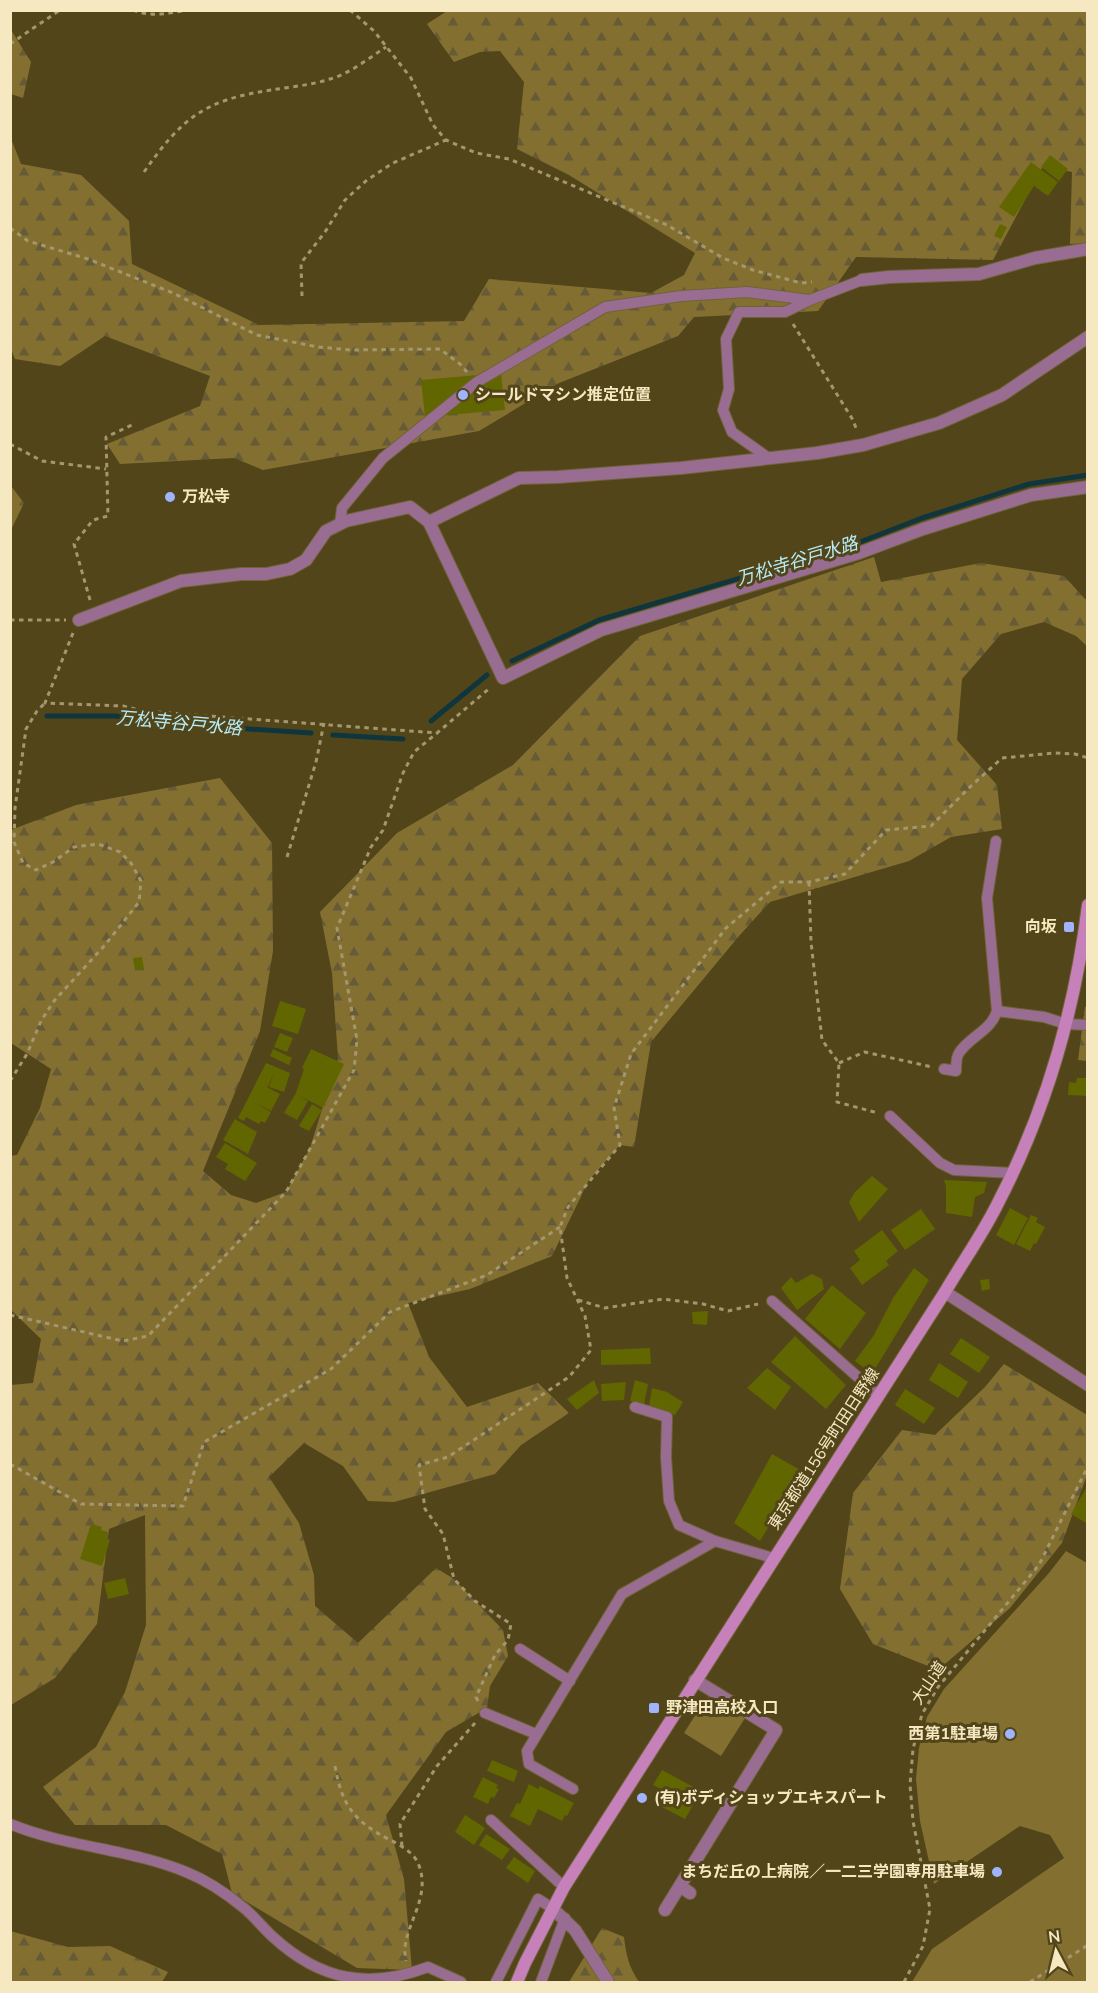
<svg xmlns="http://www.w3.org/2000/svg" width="1098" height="1993" font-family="'Nunito Sans','Noto Sans JP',sans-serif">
<defs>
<pattern id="forest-firs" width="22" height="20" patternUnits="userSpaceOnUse" patternTransform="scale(1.5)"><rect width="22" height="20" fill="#837031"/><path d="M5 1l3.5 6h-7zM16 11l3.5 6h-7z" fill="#665b36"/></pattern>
</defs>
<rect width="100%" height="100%" fill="#52451a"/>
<g fill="url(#forest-firs)">
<polygon points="447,11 1087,11 1087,243 1070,244 1072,172 1043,166 993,260 856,257 818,311 694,317 678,336 559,383 479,431 263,470 234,458 120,464 107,444 200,406 210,376 105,336 60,366 15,359 10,347 10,136 21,164 81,175 129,221 132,264 259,325 464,321 489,279 651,293 684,275 695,253 569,175 517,149 524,82 500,51 480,52 454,62 427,24"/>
<polygon points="11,30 31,62 23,98 11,94"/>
<polygon points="11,486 24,503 11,530"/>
<polygon points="874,557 881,582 981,563 1064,576 1087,601 1087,646 1076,636 1044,622 1001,634 962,679 957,740 997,785 1002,829 951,837 909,861 770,902 739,936 651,1042 634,1147 620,1145 589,1180 552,1256 470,1289 408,1303 429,1357 467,1407 538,1383 569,1413 521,1445 495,1474 394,1502 368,1501 343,1466 304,1443 269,1477 299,1523 314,1575 315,1606 358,1643 436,1568 454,1579 503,1630 508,1656 490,1686 487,1708 446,1732 386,1815 404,1879 412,1970 357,1968 232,1893 222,1854 166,1825 75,1825 43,1787 96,1747 125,1692 146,1625 145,1515 109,1529 97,1624 55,1678 11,1705 11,1385 33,1383 41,1339 11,1310 10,1156 17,1155 40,1108 51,1069 11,1043 11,830 76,805 220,778 272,843 273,951 260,1031 203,1171 231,1195 256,1203 286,1192 310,1148 338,1058 332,973 320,912 397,833 513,765 640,636"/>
<polygon points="1087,1006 1087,1061 1078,1060 1085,1007"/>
<polygon points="1004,1364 1087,1415 1087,1475 1062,1543 1010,1608 938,1670 873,1644 840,1589 853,1493 902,1430 935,1435 985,1387"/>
<path d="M602 1928 624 1937C626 1955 629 1967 639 1982H569Z"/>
<polygon points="10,1931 68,1947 110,1946 168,1972 162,1982 11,1982"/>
</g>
<g fill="#837031">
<polygon points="1066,1551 1087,1563 1087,1982 912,1982 932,1949 1064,1858 1050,1835 1020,1826 934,1884 920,1821 916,1779 919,1748 927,1717 944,1689 1049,1573"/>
<polygon points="710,1696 745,1718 721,1756 684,1733 703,1703 703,1699"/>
</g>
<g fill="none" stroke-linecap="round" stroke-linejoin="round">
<g stroke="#10363d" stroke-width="5">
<polyline points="512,661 599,620 855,544 922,518 1029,484 1088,475"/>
<polyline points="47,716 116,716 143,722 311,733"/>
<polyline points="431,721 487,675"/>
<polyline points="333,735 403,739"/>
</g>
</g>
<g fill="#626600">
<polygon points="1050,155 1068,169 1059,181 1041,167"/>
<polygon points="1031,162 1058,182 1048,196 1034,186 1014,217 999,207"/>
<polygon points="1000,224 1007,227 1001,239 994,236"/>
<polygon points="501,373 505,410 425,417 421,380"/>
<polygon points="142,957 144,969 135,970 133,958"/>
<polygon points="280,1001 306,1009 298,1034 272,1026"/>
<polygon points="280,1033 293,1038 287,1052 274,1047"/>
<polygon points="273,1049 292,1058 289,1065 270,1056"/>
<polygon points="311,1049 344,1064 323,1108 298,1095 308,1101 297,1120 284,1113 296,1093 304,1069 302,1068"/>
<polygon points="266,1063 290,1073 284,1092 269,1087 274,1072 268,1087 265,1086 280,1094 271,1111 253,1102 271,1112 265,1123 261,1121 259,1124 246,1117 244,1121 238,1118"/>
<polygon points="1077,1078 1088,1078 1088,1096 1068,1095 1069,1082 1076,1083"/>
<polygon points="312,1104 322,1110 309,1131 299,1126"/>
<polygon points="235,1119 257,1132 248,1154 223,1140"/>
<polygon points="225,1143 257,1163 245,1181 225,1169 228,1164 216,1157"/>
<polygon points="872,1176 888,1189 859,1222 849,1202 855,1192"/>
<polygon points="944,1180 987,1182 984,1193 975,1197 972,1217 946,1213 946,1186"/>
<polygon points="1010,1208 1028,1218 1014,1245 996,1235"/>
<polygon points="921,1209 935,1229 905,1250 891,1230"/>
<polygon points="1031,1215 1038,1218 1036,1222 1045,1227 1036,1244 1034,1243 1030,1251 1016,1244"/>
<polygon points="882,1230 898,1251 886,1261 889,1265 862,1285 850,1268 860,1260 854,1251"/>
<polygon points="914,1268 929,1280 872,1374 855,1361 874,1335 893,1298"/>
<polygon points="812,1274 822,1279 824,1289 797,1310 781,1288 791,1277 796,1283"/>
<polygon points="989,1279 990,1289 982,1291 980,1280"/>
<polygon points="832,1285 866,1313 840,1349 805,1319"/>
<polygon points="708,1311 707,1325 693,1324 692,1312"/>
<polygon points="795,1336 846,1385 826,1409 771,1362"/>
<polygon points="961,1338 990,1357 979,1373 950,1354"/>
<polygon points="650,1348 651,1364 601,1365 601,1350"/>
<polygon points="939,1363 968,1382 958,1398 929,1380"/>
<polygon points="767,1368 791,1387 775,1410 747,1388"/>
<polygon points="594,1380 599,1393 577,1410 567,1399"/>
<polygon points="635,1380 648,1384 644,1405 630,1401"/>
<polygon points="626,1382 624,1400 602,1401 601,1384"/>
<polygon points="652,1388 667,1392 683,1402 675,1415 649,1406"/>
<polygon points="905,1389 935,1408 924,1424 895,1405"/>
<polygon points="772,1454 802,1471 760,1541 734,1523"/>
<polygon points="1088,1485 1088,1524 1071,1514"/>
<polygon points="91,1524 102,1527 101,1530 108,1532 105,1538 110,1540 102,1566 80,1559"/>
<polygon points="125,1578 129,1594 108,1599 104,1583"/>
<polygon points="492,1760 518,1771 514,1782 487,1771"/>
<polygon points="662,1770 701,1791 685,1819 660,1806 668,1793 653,1785"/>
<polygon points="483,1777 498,1785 496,1788 499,1789 494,1798 491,1797 488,1804 473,1797"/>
<polygon points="529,1784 538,1789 540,1786 574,1803 567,1816 565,1815 562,1821 538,1809 530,1826 510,1816 517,1803 520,1804"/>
<polygon points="465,1815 485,1828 474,1845 455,1832"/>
<polygon points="486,1834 510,1849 502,1860 479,1845"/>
<polygon points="514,1857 535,1871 528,1883 506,1868"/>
</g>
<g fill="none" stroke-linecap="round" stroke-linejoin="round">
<defs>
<g id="service">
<polyline points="770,459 732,432 723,410 729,389 726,339 739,312 785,312 810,300"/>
<polyline points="340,524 342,508 383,458 477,382 605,307 681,296 747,292 810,300 862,280"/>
<polyline points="997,1011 1044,1017 1066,1024 1088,1025"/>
<path d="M944 1069 956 1071C956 1066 956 1057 959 1053 970 1036 991 1031 997 1011L987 898 996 841"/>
<polyline points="890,1116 940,1163 954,1170 1013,1173"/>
<polyline points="772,1301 878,1395"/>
<polyline points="635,1407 667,1417 666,1457 669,1501 679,1525 715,1541"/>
<polyline points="520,1649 570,1681"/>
<polyline points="485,1713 536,1734"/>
<polyline points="573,1789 529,1764 527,1751 622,1594 715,1541 773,1558"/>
<polyline points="491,1820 564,1887"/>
<path d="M10 1824C66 1847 130 1849 186 1872 206 1880 227 1894 244 1908 254 1916 263 1928 273 1937 320 1980 368 1990 428 1967L461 1982"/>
<polyline points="496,1982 538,1899 552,1908"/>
<polyline points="541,1982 565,1918"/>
</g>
<g id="minor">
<polyline points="862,280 889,277 979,274 1035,258 1088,249"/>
<polyline points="429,522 519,478 558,477 681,468 817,453 863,445 939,423 1002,395 1088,337"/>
<polyline points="79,620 181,581 241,574 266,574 290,569 306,560 326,531 346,521 410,507 429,522 503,678 601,630 859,553 923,529 1031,495 1088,487"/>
<polyline points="680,1886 690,1893"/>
<polyline points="665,1910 776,1730 695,1680"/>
</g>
<g id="tertiary">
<polyline points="945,1292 1088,1385"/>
<polyline points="552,1908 575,1930 608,1982"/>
</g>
<path id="secondary" d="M517 1982 525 1963 564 1887 945 1292C962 1263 982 1235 997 1205 1046 1111 1075 1010 1088 905"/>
</defs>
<use href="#service" stroke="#706338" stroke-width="12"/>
<use href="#minor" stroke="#706338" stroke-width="14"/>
<use href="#tertiary" stroke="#706338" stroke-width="14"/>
<use href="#secondary" stroke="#706338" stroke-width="14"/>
<g stroke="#a4976e" stroke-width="3" stroke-dasharray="4.5 4.5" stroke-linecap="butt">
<path d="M133 10C150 17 168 14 186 10"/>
<polyline points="350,10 374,31 411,78 433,125 446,140 476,153 509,159 667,225 723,258 753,270 801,283 812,282"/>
<polyline points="10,44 60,10"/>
<path d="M144 172C182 118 204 100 271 90 290 87 312 85 330 79 351 73 369 58 386 47"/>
<polyline points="10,228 28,241 88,259 173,293 257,335 318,347 351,350 440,349 460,364 467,372"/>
<polyline points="302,296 301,263 325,232 345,200 367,180 393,163 446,140"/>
<polyline points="793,324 853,420 857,431"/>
<polyline points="10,444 42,461 106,469"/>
<polyline points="90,600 74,544 93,520 108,516 106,437 132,425"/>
<polyline points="10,620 66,620"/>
<polyline points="73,633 45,703 123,706 143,711 437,733 491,687"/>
<polyline points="287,857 316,762 324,723"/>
<polyline points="809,882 811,942 822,1040 839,1063 837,1102 878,1113"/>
<polyline points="839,1063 865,1052 932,1067"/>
<polyline points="10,1081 27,1054 41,1021 54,1001 105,945 139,902 141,881 131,863 120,852 98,844 74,847 53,862 36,870 23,863 14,842 15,808 26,729 37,711 45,703"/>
<polyline points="578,1300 605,1308 663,1299 703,1304 728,1311 758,1304"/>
<polyline points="10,1315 123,1341 148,1336 286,1192 354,1070 357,1040 337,928 371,847 383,830 403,773 414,752 437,733"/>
<polyline points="10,1464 81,1504 183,1506 204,1442 331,1369 390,1312 487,1275 560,1227"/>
<polyline points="478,1701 476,1697 495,1655 508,1640 511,1624 475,1601 454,1579 443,1534 425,1509 419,1465 448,1457 569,1377 591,1350 585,1316 567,1278 560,1227 568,1207 620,1145 614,1108 631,1054 726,928 781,882 809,882 845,874 886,830 931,826 970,787 1002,758 1055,753 1075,754 1088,758"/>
<path d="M335 1766C342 1806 354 1821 390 1840 400 1845 413 1852 418 1863 434 1900 398 1930 406 1961"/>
<polyline points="402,1846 400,1824 437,1766 475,1723"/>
<polyline points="904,1982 923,1946 930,1909 913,1821 910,1785 913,1749 922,1714 938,1687 1039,1565 1088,1466"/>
<polyline points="1030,1982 1088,1945"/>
</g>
<use href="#service" stroke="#996d92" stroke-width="10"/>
<use href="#minor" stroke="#996d92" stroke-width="12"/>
<use href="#tertiary" stroke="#996d92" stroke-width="12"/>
<use href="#secondary" stroke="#c681bb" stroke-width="12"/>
</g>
<g fill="#a0b3fd" stroke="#52451a" stroke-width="2">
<circle cx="463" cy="395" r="6"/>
<circle cx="170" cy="497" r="6"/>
<rect x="1063" y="921" width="12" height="12" rx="3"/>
<rect x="648" y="1702" width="12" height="12" rx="3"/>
<circle cx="1010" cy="1734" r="6"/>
<circle cx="642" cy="1798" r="6"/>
<circle cx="997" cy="1872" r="6"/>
</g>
<g text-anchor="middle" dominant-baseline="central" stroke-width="6" stroke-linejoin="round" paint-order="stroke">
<g font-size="16" font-weight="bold" fill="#f6e9c2" stroke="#52451a" text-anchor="start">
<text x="475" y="395">シールドマシン推定位置</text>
<text x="182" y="497">万松寺</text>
<text x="1057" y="927" text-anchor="end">向坂</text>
<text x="666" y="1708">野津田高校入口</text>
<text x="998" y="1734" text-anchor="end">西第1駐車場</text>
<text x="654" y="1798">(有)ボディショップエキスパート</text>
<text x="985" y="1872" text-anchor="end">まちだ丘の上病院／一二三学園専用駐車場</text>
</g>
<g font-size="16" fill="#f6e9c2" stroke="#52451a">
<text transform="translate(824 1449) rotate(-57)">東京都道156号町田日野線</text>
<text transform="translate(929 1683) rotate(-56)">大山道</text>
</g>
<g font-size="18" font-style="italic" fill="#b8edf8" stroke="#52451a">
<text transform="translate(797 561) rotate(-17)">万松寺谷戸水路</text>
<text transform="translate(179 723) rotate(5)">万松寺谷戸水路</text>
</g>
</g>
<rect width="1098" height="1993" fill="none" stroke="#f6e9c2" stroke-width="24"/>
<g transform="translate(1056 1951) rotate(353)" stroke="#52451a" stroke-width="4.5" paint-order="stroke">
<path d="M0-4.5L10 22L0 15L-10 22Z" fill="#f6e9c2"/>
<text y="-9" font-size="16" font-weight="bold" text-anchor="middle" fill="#f6e9c2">N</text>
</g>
</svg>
